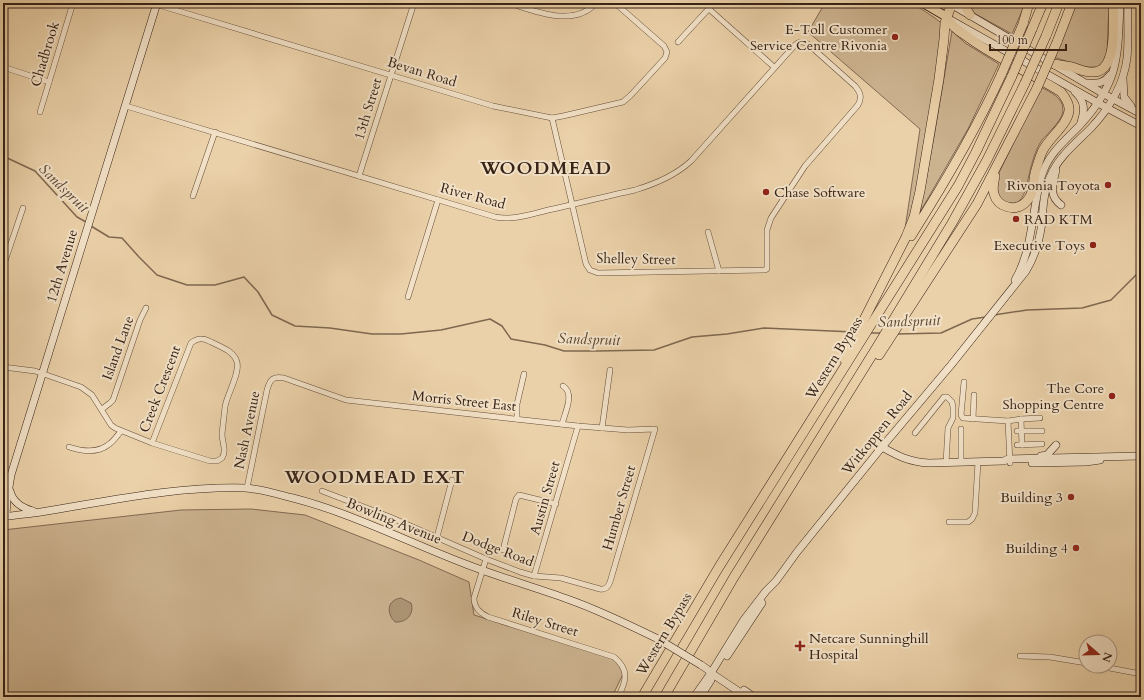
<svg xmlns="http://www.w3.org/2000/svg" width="1144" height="700" font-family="Cardo,serif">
<rect width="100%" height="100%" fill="#ebd1a9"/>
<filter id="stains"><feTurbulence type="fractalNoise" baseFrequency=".005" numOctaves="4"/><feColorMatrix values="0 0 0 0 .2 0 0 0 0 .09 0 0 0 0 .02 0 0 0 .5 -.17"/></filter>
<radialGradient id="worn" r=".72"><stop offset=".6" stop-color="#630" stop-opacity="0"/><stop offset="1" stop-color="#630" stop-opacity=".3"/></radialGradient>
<g fill="#ccb390" stroke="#826a53">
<polygon points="825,3 912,3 935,18 940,22 943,27 921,170 909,222 905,229 920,129 808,32"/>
<polygon points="970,3 1024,3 1022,11 1012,34 972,12 970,8"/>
<polygon points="1075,3 1109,3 1107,53 1102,64 1097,67 1085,67 1053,57"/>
<polygon points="952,31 965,43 999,64 968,129 920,212 934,137"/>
<path d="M1041 87C1051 93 1063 97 1063 110 1063 120 1048 133 1042 140 1035 150 1032 163 1029 175 1027 183 1026 195 1019 201 1013 206 1006 202 999 200L996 179Z"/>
<polygon points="251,509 305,515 419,560 469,582 474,615 616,659 623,674 613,695 612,697 3,697 3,530 181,510"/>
</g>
<path fill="#ae9677" stroke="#7e6850" d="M401 598 411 603C415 614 406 623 395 622 386 613 387 600 401 598Z"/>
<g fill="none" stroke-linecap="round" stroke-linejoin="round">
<g stroke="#7e6850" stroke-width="1.5">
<polyline points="3,156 35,171 77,217 86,222"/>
<polyline points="91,226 109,237 122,238 139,257 157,275 187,285 215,285 244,277 258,292 272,315 295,326 330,328 372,334 401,334 441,330 490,319 502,326 511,339 545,345 564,351 597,351 654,350 692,337 727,334 764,328 854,332"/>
<polyline points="994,315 1027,310 1082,308 1111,300 1141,270"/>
<polyline points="869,333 882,333"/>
<polyline points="897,334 941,333 972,319 986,317"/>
</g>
<defs>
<g id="street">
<polyline points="152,3 493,106 552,118 563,116 623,102 631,95 665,58 667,52 664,46 615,3"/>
<path d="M509 3C535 11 574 28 596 3"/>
<polyline points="709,9 774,67"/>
<polyline points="678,42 714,3"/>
<polyline points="3,67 49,82"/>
<path d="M126 106 495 217C514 221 534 213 553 209 580 203 607 196 635 190 655 184 676 175 691 161L795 45C799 41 803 41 808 44L855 86C861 93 862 98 858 105L805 166 771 218 767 230V269L765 270 598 273 590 270 586 264 552 118"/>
<polyline points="40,112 73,3"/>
<polyline points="359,176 414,3"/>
<polyline points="193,196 215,132"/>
<polyline points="708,232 719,271"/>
<polyline points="3,267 23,208"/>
<polyline points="408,297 438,200"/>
<path d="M3 367 35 371 81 387 92 395 111 425 115 428 152 443 210 461H217L222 458C227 450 222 443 222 434 223 425 224 416 225 407 227 394 240 374 237 362 234 351 221 347 211 342 204 338 198 337 191 343L152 443"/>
<polyline points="964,382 961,415 963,418 1008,421 1010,463"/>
<polyline points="102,409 110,403 113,400 140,320 146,308"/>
<polyline points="517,419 517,404 524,374"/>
<polyline points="973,419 974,395"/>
<polyline points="1021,419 1022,445"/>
<polyline points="1008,421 1021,419 1040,418"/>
<path d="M562 424C565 413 575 393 563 386"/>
<polyline points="602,428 610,370"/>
<polyline points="1017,431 1042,431"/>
<polyline points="915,433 944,397 947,397 952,402 953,407 953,418 948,428 946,463"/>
<polyline points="1017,445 1042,444"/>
<path d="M69 447C81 451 96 454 108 445 113 442 117 436 121 431"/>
<polyline points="961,462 961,429"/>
<path d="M247 488 267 390C270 379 273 376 284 378L346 400 578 426 628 430 655 429 610 582C608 587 605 590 600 589L561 578 534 576 520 572 486 559 390 517 322 491"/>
<polyline points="949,522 968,522 972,519 975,513 978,462"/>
<polyline points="437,537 452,480"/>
<polyline points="503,550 516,499 519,495 556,504"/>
<path d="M486 559 474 598C474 608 480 613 488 617L614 657C630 670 626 682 618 697"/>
<polyline points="534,576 578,426"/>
<polyline points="1020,656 1050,657 1086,663"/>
<polyline points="1099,666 1141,674"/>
<polyline points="1139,697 1141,685"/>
</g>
<g id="secondary">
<polyline points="949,3 1104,94 1141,114"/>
<polyline points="949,19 1107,108 1141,126"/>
<polyline points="1123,79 1124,97 1131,106"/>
<path d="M1088 83C1098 84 1104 83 1110 75"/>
<path d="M1075 92C1085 101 1085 110 1081 122"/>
<path d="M1056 170C1053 184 1048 195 1061 205"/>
<path d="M1015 280C1029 256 1031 229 1036 201 1038 191 1039 181 1043 172 1050 152 1067 139 1081 124 1119 82 1118 57 1120 3"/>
<path d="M882 447C898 456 909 462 929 463L1004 461 1008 459 1141 456"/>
<polyline points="1041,456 1047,455 1056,445"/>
<polyline points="1032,463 1086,462 1100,460"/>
<path d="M10 491C13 503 22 508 33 511"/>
<polyline points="6,516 7,499 11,475 157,3"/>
<path d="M3 517C15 515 28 514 41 512 109 501 176 486 245 488 261 489 277 494 293 498 351 513 406 541 463 563 498 577 535 587 570 600 601 611 629 625 658 639"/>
<polyline points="727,656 762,603"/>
<polyline points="701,665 707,669 711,673 747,697"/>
<polyline points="744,690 754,697"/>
<path d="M694 697 711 673 743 621 766 591 776 581 797 552 882 447 951 365 1026 271C1035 256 1040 239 1042 222 1043 206 1044 191 1050 177 1058 157 1077 142 1091 128 1109 109 1124 84 1127 58 1129 40 1127 21 1128 3"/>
<polyline points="700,697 711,680"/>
</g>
<polyline id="primary" points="923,3 947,17"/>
<g id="highway">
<polyline points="965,3 967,10 970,15"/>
<path d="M947 17C951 27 961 32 969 38 998 59 1031 73 1061 92 1065 97 1070 104 1069 111 1067 126 1048 138 1042 152 1039 159 1037 166 1035 173 1033 183 1034 194 1026 202 1016 212 998 208 994 194 992 188 994 182 995 176"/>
<polyline points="1023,24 1029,3"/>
<polyline points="1032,29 1043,3"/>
<polyline points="1046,36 1059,3"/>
<polyline points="1057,42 1072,3"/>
<path d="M1054 64C1060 65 1066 66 1072 67 1079 69 1086 73 1094 72 1118 71 1113 20 1113 3"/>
<path d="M911 236C944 184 976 130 1002 73"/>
<polyline points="879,355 977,204 1037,88"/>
<polyline points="844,359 906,237 914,217 920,191 939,79 944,39 945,23 952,3"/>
<polyline points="642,697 719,567 958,186 976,152 1012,76"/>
<polyline points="664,697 734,577 877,347 952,223 987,160 1025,83"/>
</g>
</defs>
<use href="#street" stroke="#644e3b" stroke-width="6"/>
<use href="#secondary" stroke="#372216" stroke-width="8"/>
<use href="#primary" stroke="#372216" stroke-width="10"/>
<use href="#highway" stroke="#372216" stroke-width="10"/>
<use href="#street" stroke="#f2e1c7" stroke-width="5"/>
<use href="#secondary" stroke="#f2e1c7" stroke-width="7"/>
<use href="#primary" stroke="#ebd1a9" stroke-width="8"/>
<use href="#highway" stroke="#ebd1a9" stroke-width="9"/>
<defs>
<polyline id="secondary-bridge" points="658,639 701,665"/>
<g id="highway-bridge">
<polyline points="1002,73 1023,24"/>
<polyline points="1012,76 1032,29"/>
<polyline points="1025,83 1046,36"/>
<polyline points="1037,88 1057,42"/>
</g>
</defs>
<use href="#secondary-bridge" stroke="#372216" stroke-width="8" stroke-linecap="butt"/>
<use href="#highway-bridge" stroke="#372216" stroke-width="10" stroke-linecap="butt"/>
<use href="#secondary-bridge" stroke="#f2e1c7" stroke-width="7"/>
<use href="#highway-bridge" stroke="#ebd1a9" stroke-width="9"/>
</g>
<g fill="#8f2418" stroke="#f2e1c7" stroke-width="1.5">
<circle cx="895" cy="37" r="4"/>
<circle cx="1108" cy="185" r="4"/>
<circle cx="766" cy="192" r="4"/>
<circle cx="1016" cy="219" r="4"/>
<circle cx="1093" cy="245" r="4"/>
<circle cx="1112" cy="396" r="4"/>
<circle cx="1071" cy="497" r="4"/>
<circle cx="1076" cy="548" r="4"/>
<path d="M798 640h4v4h4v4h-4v4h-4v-4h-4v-4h4z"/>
</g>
<g text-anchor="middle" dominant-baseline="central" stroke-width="4" stroke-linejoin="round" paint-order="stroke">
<g font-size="14" fill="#372216" stroke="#f2e1c7" text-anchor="end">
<text x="887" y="29">E-Toll Customer<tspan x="887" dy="16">Service Centre Rivonia</tspan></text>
<text x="1100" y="185">Rivonia Toyota</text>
<text x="774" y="192" text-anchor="start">Chase Software</text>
<text x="1024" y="219" text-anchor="start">RAD KTM</text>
<text x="1085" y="245">Executive Toys</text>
<text x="1104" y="388">The Core<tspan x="1104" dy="16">Shopping Centre</tspan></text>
<text x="1063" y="497">Building 3</text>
<text x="1068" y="548">Building 4</text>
<text x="809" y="638" text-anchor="start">Netcare Sunninghill<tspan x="809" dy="16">Hospital</tspan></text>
</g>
<g font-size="14" fill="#372216" stroke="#f2e1c7">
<text transform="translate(45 54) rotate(-73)">Chadbrook</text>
<text transform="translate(422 72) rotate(17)">Bevan Road</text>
<text transform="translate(368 109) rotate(-73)">13th Street</text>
<text transform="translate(473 196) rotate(15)">River Road</text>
<text transform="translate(636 259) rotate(1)">Shelley Street</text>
<text transform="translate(62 266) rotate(-73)">12th Avenue</text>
<text transform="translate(118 348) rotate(-70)">Island Lane</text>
<text transform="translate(834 358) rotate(-58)">Western Bypass</text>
<text transform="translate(160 389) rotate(-69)">Creek Crescent</text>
<text transform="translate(464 401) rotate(6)">Morris Street East</text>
<text transform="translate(247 430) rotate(-78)">Nash Avenue</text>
<text transform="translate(877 433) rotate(-51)">Witkoppen Road</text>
<text transform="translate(545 498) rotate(-74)">Austin Street</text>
<text transform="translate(619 508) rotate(-74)">Humber Street</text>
<text transform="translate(394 521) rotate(22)">Bowling Avenue</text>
<text transform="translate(498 549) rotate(21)">Dodge Road</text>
<text transform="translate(545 622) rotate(17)">Riley Street</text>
<text transform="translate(664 634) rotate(-59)">Western Bypass</text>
</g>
<g font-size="15" font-style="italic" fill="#5b4533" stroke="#f2e1c7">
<text transform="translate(64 188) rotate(44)">Sandspruit</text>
<text transform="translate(909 321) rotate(-2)">Sandspruit</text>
<text transform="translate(589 339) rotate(2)">Sandspruit</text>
</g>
<g font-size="18" font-weight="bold" letter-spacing="1" fill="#372216" stroke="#f2e1c7">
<text x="546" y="168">WOODMEAD</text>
<text x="375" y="477">WOODMEAD EXT</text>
</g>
</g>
<rect width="1144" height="700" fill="none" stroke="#ebd1a9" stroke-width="16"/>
<rect x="4" y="4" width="1136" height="692" fill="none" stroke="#372216" stroke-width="2"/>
<rect x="8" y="8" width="1128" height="684" fill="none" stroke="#372216"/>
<g transform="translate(1098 654) rotate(110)"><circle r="19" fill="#f2e1c7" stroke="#a79580"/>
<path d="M0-3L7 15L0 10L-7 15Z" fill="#8f2418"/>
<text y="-6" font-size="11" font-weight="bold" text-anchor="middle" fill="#372216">N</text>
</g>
<path d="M990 44v6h76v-6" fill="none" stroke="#372216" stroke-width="2"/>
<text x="996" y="44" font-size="12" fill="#372216" stroke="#f2e1c7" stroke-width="3" paint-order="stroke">100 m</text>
<rect width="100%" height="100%" filter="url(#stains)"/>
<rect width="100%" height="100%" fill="url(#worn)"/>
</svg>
